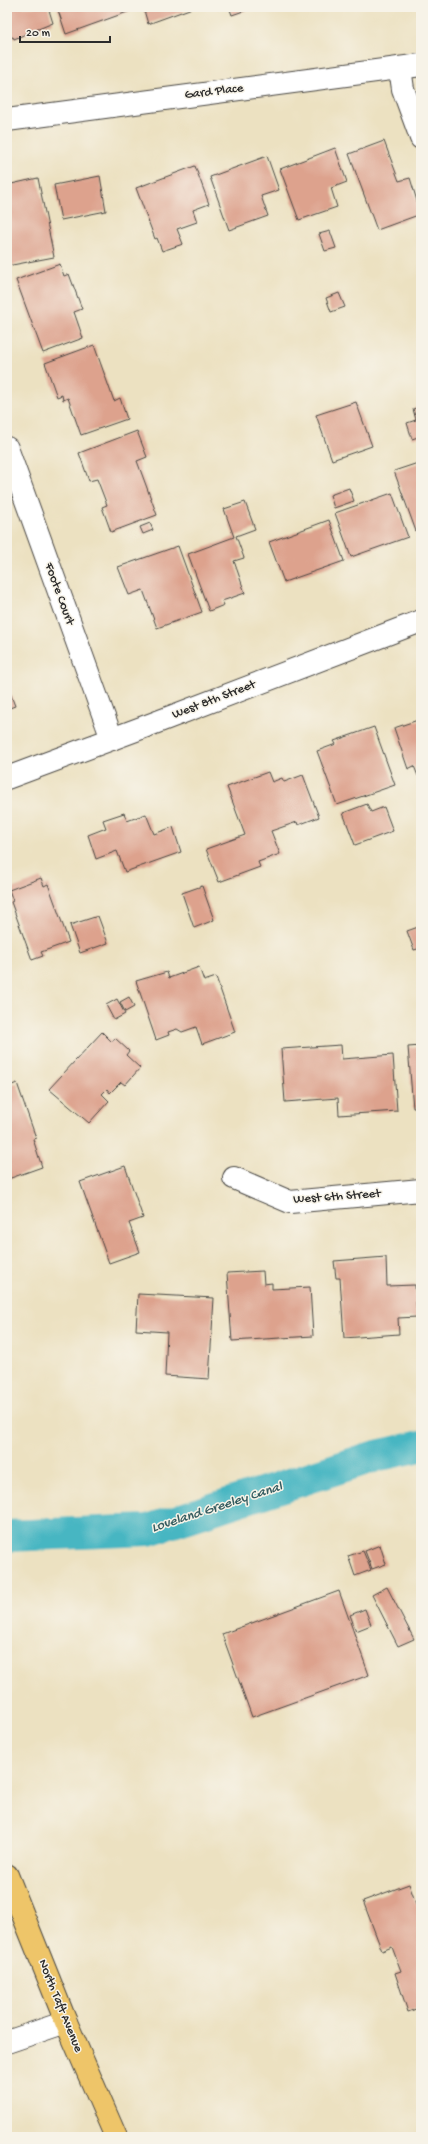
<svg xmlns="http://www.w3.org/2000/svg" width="428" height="2144" font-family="'Gochi Hand',sans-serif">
<rect width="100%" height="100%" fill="#f7f3e8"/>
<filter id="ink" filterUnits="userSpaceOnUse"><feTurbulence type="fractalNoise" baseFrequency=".025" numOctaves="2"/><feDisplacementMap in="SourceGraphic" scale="8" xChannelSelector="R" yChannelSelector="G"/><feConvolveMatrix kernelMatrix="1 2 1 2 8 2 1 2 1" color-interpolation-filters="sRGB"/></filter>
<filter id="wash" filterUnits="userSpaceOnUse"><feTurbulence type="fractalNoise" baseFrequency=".012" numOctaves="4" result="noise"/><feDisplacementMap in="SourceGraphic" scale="16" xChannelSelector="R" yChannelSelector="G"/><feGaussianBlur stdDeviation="0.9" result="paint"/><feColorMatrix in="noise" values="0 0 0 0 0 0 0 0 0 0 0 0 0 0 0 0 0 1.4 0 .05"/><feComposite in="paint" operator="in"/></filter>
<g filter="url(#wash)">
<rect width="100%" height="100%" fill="#ece1c1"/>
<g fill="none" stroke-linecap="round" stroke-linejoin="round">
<polyline stroke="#47b6c2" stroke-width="32" points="7,1536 148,1530 376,1456 421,1446"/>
</g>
<g id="blocks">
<g fill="#dda28d">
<polygon points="7,7 48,7 53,23 14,39 13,37 7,39"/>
<polygon points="57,7 132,7 133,10 66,34"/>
<polygon points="143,7 195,7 148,24"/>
<polygon points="229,7 255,7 232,15"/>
<polygon points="384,141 399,181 410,178 421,214 377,230 349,154"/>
<polygon points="335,148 347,182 331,188 337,207 299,220 280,169"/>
<polygon points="267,156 279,190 261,196 268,216 229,230 210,177"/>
<polygon points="195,166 209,204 193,210 197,222 177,229 183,244 162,251 157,238 155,239 136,188"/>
<polygon points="100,176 106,211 61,220 54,185"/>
<polygon points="38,178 54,257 7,266 7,185"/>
<polygon points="330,231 336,248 325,251 319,234"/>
<polygon points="60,264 64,276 69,274 82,309 74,312 83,338 43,353 16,280"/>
<polygon points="339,293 345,307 331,312 326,298"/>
<polygon points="94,345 114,401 120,398 127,419 81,435 68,398 63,400 62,395 57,397 45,363"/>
<polygon points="356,402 372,446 332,460 316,415"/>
<polygon points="421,406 421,436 412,439 407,423 416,420 413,409"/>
<polygon points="137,431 147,457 137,461 157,515 111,532 102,507 107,505 97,479 89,481 79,453"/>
<polygon points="421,462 421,533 417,534 394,471"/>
<polygon points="349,488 354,501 334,508 330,495"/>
<polygon points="392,493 408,537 351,557 335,513"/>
<polygon points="245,502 255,529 236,536 244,558 234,561 245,593 222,601 224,605 209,611 188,554 234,537 224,509"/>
<polygon points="329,520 344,561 284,582 269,542"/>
<polygon points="150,523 153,530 143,534 140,527"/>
<polygon points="178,546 202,612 157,628 143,590 129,595 118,567"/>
<polygon points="7,685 15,706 7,709"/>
<polygon points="421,719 421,775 418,776 414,766 408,769 394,728"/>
<polygon points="374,727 395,785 337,805 317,751 336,744 334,741"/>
<polygon points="268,772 272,782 282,778 284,782 303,775 319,817 298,825 297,822 271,831 280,854 258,862 260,867 219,882 206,849 245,835 227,787"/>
<polygon points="367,804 371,812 384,807 393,831 355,845 343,813"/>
<polygon points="124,813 127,821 146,814 154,834 173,827 181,852 125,872 117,851 96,859 88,835 106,828 103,820"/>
<polygon points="41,878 44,886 48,884 69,942 41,952 43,956 32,960 11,902 13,901 9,890"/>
<polygon points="202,886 214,920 194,928 182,893"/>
<polygon points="98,916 108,943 80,953 70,925"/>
<polygon points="421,926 421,948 414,950 407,931"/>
<polygon points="199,967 204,981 216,977 235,1032 202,1044 196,1027 182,1032 177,1029 168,1032 169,1035 156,1040 136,981 167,972 169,978"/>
<polygon points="129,997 134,1007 125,1012 120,1002"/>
<polygon points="117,999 125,1014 114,1020 106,1005"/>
<polygon points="102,1032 112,1042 115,1038 129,1051 126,1055 140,1068 125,1085 121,1082 110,1093 107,1089 102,1094 109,1101 89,1123 49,1089"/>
<polygon points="341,1045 342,1059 393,1055 397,1111 339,1115 338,1098 285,1102 281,1049"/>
<polygon points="421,1046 421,1108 413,1108 408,1047"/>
<polygon points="17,1083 36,1138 33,1139 42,1167 8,1179 7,1087"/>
<polygon points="125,1166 143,1218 129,1223 140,1252 109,1263 80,1182"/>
<polygon points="386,1257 387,1286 415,1285 417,1317 398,1318 399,1334 344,1338 340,1278 336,1278 334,1261"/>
<polygon points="263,1271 264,1284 272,1283 272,1289 310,1287 313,1336 232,1341 227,1273"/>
<polygon points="138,1294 214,1298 209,1379 165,1376 167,1332 136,1330"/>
<polygon points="380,1545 386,1564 372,1569 365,1551"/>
<polygon points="363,1551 371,1570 355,1576 348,1556"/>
<polygon points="387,1587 414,1639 398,1646 372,1595"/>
<polygon points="339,1591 369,1675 252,1717 222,1634"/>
<polygon points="365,1609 371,1625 356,1631 350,1615"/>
<polygon points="409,1884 416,1904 421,1902 421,2007 408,2012 395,1973 401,1971 392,1947 382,1951 363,1901"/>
</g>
</g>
</g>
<g filter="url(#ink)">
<use href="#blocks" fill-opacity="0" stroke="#484642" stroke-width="1"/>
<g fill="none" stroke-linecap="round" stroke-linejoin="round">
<defs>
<g id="minor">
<polyline points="400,68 403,89 421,138"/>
<polyline points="7,120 421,65"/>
<polyline points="7,448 112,739"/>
<polyline points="7,778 152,724 421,621"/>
<polyline points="234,1178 290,1202 421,1190"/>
<polyline points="7,2042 66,2022"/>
</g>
<polyline id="major" points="7,1875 66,2022 116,2137"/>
</defs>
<use href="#minor" stroke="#484642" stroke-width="24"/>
<use href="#major" stroke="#484642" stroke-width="24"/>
<use href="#minor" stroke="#fff" stroke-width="22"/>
<use href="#major" stroke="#eec569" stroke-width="22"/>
</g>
</g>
<g text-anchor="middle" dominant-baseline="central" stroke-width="3" stroke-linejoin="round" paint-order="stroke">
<g font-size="13" fill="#2b2b2b" stroke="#f7f3e8">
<text transform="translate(214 92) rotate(-7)">Gard Place</text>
<text transform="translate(59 594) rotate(70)">Foote Court</text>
<text transform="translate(214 700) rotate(-21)">West 8th Street</text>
<text transform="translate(337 1197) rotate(-4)">West 6th Street</text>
<text transform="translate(60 2006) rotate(68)">North Taft Avenue</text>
</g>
<g font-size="14" font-style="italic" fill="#355c60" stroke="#f7f3e8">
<text transform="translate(217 1508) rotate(-18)">Loveland Greeley Canal</text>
</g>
</g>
<rect width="428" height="2144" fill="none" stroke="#f7f3e8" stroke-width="24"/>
<path d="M20 36v6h90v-6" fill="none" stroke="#2b2b2b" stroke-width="2"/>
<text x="26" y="36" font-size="12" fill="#2b2b2b" stroke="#f7f3e8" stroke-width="3" paint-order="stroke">20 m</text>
</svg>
